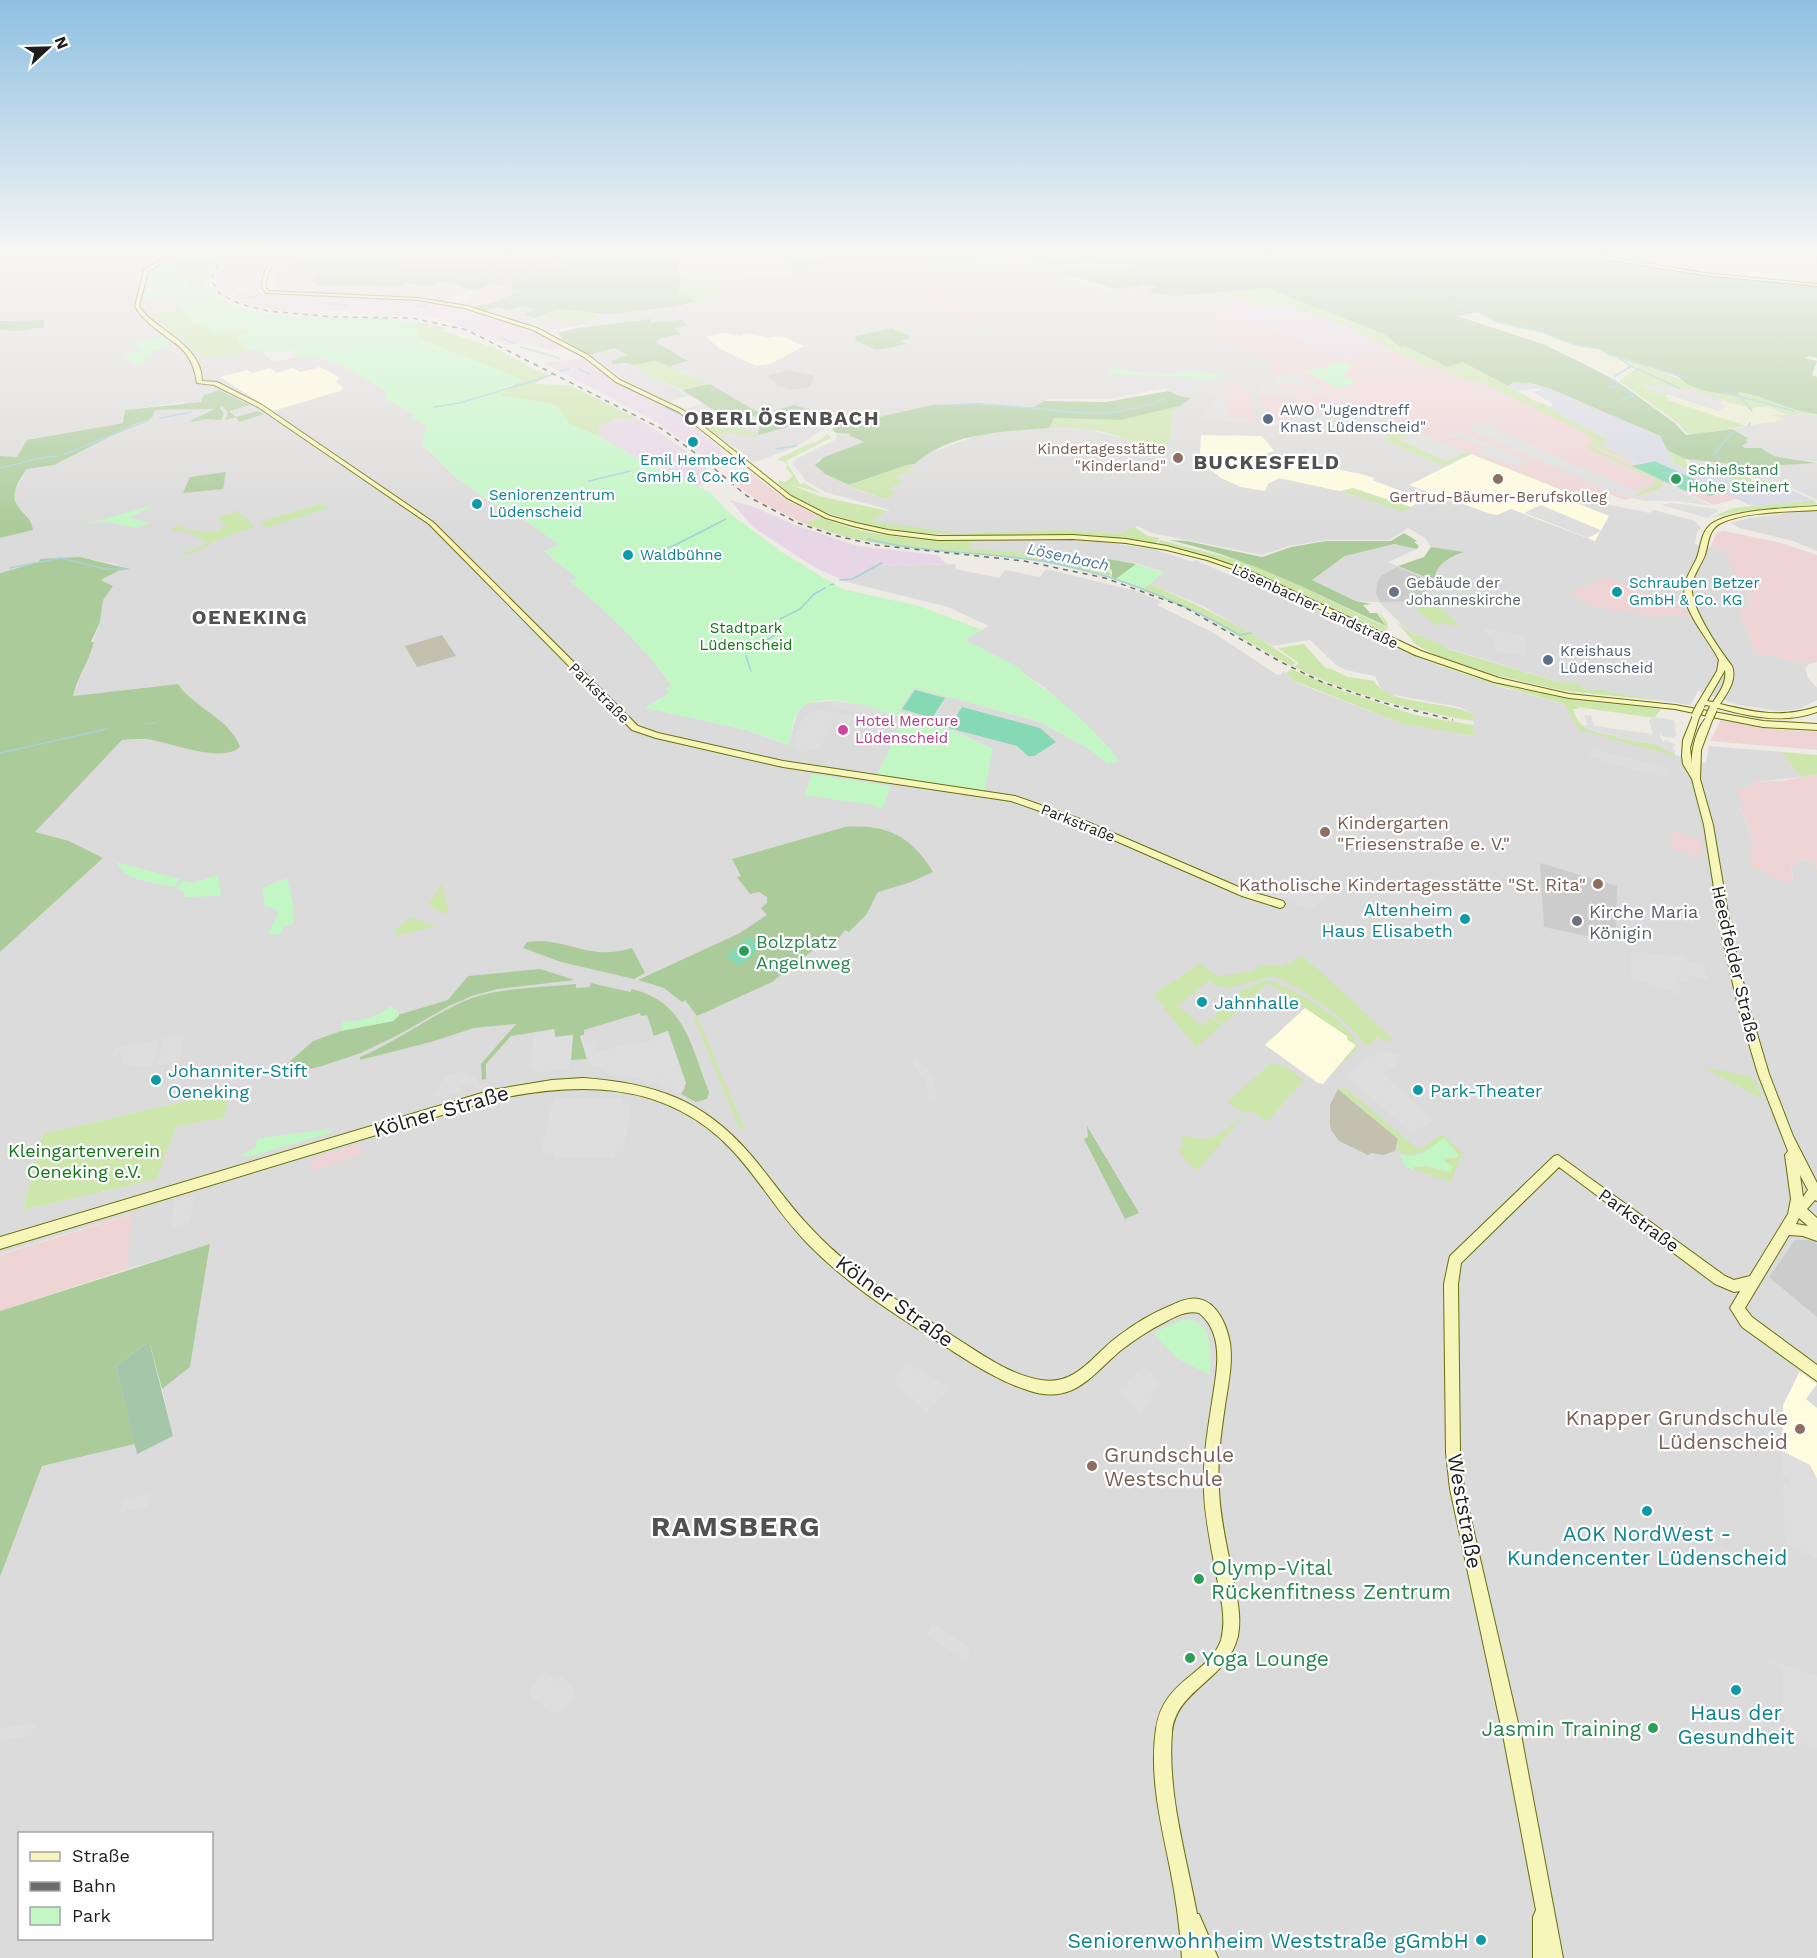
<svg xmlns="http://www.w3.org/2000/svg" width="1817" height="1958" font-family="'Work Sans',sans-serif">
<rect width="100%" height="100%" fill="#eeeae4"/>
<g fill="#dcdbdb" fill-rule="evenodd">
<path d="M0 253H155L154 260 160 262 149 274 143 298 175 296 181 308 151 314 206 359 259 349 273 362 307 355 325 359 348 368 385 390V398L416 416 426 426 423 445 454 476 496 506 501 504 561 545 544 551 577 578 570 581 618 622 651 658 672 686 670 693 646 707 746 730 788 745 798 711 808 703 834 701 863 705 905 718 876 777 993 749 963 735 899 711 914 687 1040 722 1088 748 1108 764 1110 749 1044 687 1018 670 1021 669 964 640 989 626 948 607 847 582 869 568V564L903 566 956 564 955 569 999 578 1005 570 1040 577 1046 569 1136 591 1162 602 1157 605 1214 633 1276 674 1279 675 1284 671 1292 680 1302 685 1403 724 1474 736 1473 714 1460 707 1383 693 1375 676 1346 670 1336 665 1310 640 1272 646 1203 606 1150 584 1163 572 1136 563 1114 560 969 549 972 541 1033 539 1096 541 1153 549 1193 562 1195 560 1232 576 1239 573 1431 663 1504 688 1564 704 1579 730 1706 763 1709 746 1782 752 1801 777 1754 782 1756 786 1737 789 1745 807H1740L1756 847 1751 846 1767 872 1793 881 1791 865 1796 858 1816 863 1817 872V1958H0V1577L42 1466 135 1444 137 1453 173 1436 162 1389 190 1367 210 1245 127 1269 131 1214 0 1254V952L103 858 34 832 122 740 147 739 210 753 230 751 240 747 231 730 189 698 178 684 73 696 100 622 103 600 112 586 101 580 118 571 128 569 115 564 80 557 40 562 0 573V538L33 529 27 516 15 504 14 492 27 469 54 465 135 424 152 418 154 410 216 409 241 400 218 390 195 405 184 402 126 410 123 423 49 436 17 457 0 456ZM230 1091 224 1118 176 1126 157 1179 23 1210 43 1134ZM20 1834H212V1938H20Z"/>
<polygon points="890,253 986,253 943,264 930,265 916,262 929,269 951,267 955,271 972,271 974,268 1022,260 1108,292 1122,287 1134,289 1145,284 1160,287 1148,291 1173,296 1168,300 1215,314 1216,336 1219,339 1268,360 1276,383 1260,388 1258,392 1270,426 1346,398 1399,425 1386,431 1443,466 1471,454 1592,501 1649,513 1654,510 1695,521 1701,528 1697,532 1695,544 1729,552 1734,566 1734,586 1747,590 1750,608 1742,620 1756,653 1809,664 1805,668 1808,678 1817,688 1817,700 1799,709 1778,711 1739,705 1698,691 1690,705 1607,692 1604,689 1586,690 1577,683 1559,682 1444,647 1422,636 1410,633 1379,602 1357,601 1312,580 1345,556 1394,544 1417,549 1388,562 1430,579 1442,563 1463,553 1431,547 1425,538 1408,528 1389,540 1326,540 1289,546 1262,555 1152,533 1137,526 1125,534 1063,530 958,533 935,531 869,521 890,510 825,492 806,481 793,464 796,459 835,440 837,434 848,435 864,442 818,460 817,462 819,470 857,490 885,499 895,493 888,490 902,483 895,477 907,472 926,454 982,434 1049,428 1087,429 1135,441 1149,449 1169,440 1173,411 1180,396 1165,388 1109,399 1047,399 1032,408 979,403 932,405 870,419 853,410 796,447 755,462 750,461 740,450 724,441 684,409 705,403 727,414 741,410 761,420 758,434 806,418 813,411 794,405 761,414 710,384 669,366 688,361 656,342 660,338 680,334 673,329 650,323 649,320 591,326 590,324 600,314 673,307 719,299 717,298 730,281 776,285 776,276 795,274 790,268 889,255"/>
<polygon points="295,261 292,267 318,265 310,280 317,286 402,287 405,283 430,287 435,281 445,281 476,290 440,301 381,295 273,291 275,276 280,269 273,269 277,262"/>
<polygon points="523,306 535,310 525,314 534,318 549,319 555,317 580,322 584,325 557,329 550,333 484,311 499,307 507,310"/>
<polygon points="615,348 628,355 612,364 631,364 650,376 690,395 669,402 629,383 590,355"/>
<polygon points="1641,383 1692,389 1749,408 1769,406 1796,413 1817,415 1817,462 1774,456 1761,448 1745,449 1742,446 1748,442 1746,440 1748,437 1732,429 1744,427 1666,394 1650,390"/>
<polygon points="1689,459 1767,468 1766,466 1791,464 1817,463 1817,500 1780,482 1700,468 1691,465"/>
<polygon points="1817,510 1817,551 1793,541 1740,528 1731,523 1749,518"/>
</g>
<g fill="#eed4d4">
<polygon points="491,285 523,290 497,301 473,307 460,305 471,298 463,296"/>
<polygon points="1267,288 1393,341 1400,347 1447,367 1463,362 1584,427 1633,462 1639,464 1655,461 1740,498 1714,505 1676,489 1660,489 1625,500 1603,492 1595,497 1579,491 1572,494 1385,420 1346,398 1291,419 1266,425 1258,390 1275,383 1268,360 1219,339 1216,336 1215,313 1169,299 1173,296"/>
<polygon points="928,293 938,293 969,312 991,321 984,324 960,314 956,315 952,313 954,311 927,298"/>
<polygon points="1233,382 1242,387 1251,396 1256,424 1203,421 1214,407 1214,401 1200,387"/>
<polygon points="743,474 752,474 788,501 821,517 805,524 757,500 731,480"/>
<polygon points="1724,531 1781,543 1817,555 1817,662 1809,664 1756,653 1742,620 1739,606 1750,607 1747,590 1734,586 1734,566 1728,565 1729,552 1710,548 1717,532"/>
<polygon points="1605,578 1613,579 1637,591 1678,602 1690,617 1661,615 1663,618 1590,606 1569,592"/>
<polygon points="1721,720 1769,729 1817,732 1817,750 1710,741"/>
<polygon points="1817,774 1817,873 1816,863 1797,858 1797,866 1791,865 1793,883 1767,876 1767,872 1751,868 1750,846 1756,847 1740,806 1744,806 1736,789 1755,786 1753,782 1782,781"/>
<polygon points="1672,831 1700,839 1703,854 1697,856 1671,849"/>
<polygon points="360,1144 361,1155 318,1168 318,1171 311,1173 313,1158"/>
<polygon points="132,1214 127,1269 0,1311 0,1255"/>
</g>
<g fill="#e7d6e5">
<polygon points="242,253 276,253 266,265 262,280 258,283 259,292 263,294 394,297 432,302 476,312 523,326 565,347 552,351 530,343 506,345 437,317 374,314 374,311 285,311 252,305 239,301 244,299 236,298 234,293 224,295 220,293 216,284 216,277 225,263 234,262"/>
<polygon points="1267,288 1397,345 1345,359 1243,318 1236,319 1185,306 1169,299 1173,296"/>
<polygon points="584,358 618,383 676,410 734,461 716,465 655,421 544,363"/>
<polygon points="623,417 628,420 634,417 658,431 690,454 714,475 713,480 696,487 661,468 648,464 600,437 597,426"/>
<polygon points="730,500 752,506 795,525 858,546 938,555 946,564 903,566 870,564 869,568 847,582 814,567 753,527"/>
</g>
<g fill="#fdfcde">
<polygon points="723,333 740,336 747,333 768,338 781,336 804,346 770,364 756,366 719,348 706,337"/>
<polygon points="320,367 340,378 336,382 344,388 341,389 343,390 273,411 220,377 247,370 253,373 270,368 277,373 293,368 300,372"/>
<polygon points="1201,435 1262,436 1274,451 1261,455 1280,464 1292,460 1361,474 1375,478 1372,480 1423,499 1411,507 1353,488 1341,491 1334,490 1279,478 1268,484 1265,491 1241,487 1221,478 1203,464 1200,456"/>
<polygon points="1471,454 1572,494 1564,498 1609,516 1595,541 1511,509 1497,515 1491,514 1409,485"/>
<polygon points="1305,1008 1347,1036 1348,1040 1356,1045 1323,1084 1318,1083 1265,1045"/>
<polygon points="1800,1371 1817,1384 1806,1399 1817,1408 1817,1479 1810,1465 1783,1452 1783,1405"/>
</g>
<g fill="#ccc">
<polygon points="790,370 814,376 811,385 807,388 790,390 778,385 767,376"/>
<polygon points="1397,567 1428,580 1425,601 1380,602 1376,593 1377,583 1381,576"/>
<polygon points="1540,863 1617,886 1616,942 1544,927"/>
<polygon points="1795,1240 1812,1240 1817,1244 1817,1317 1769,1277"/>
</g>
<g fill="#c2c1b0">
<polygon points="382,253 622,253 579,259 571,265 535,275 510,288 487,283 505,271 502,268 471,279 440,278 443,272 412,272 411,269 399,267 384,258"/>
<polygon points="442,635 456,656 417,667 405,646"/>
<polygon points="1338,1089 1398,1139 1395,1151 1383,1155 1371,1153 1368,1155 1339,1141 1331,1130 1330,1124 1330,1105"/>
</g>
<g fill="#ebecd0">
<polygon points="1626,253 1773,253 1817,265 1817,285 1734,278 1689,272 1625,260"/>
<polygon points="777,258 782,259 795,274 738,280 681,279 677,267 682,259"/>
<polygon points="1478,312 1497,323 1528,328 1575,345 1599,349 1607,355 1639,367 1621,379 1545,343 1458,315"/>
<polygon points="1667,394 1718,411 1726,406 1718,404 1723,401 1749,408 1769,406 1788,415 1766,415 1778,416 1785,420 1746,426 1666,400"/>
</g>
<g fill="#cce6ac">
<path d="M188 253H231C218 263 205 270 203 288L197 291 181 276 177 267Z"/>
<polygon points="668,253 890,253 889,255 790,268 782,259 777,258 682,259 672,256 675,254"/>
<polygon points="1023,253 1081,255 1078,260 1133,265 1133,268 1110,271 1067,270"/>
<polygon points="1294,253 1356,323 1384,334 1400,347 1405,346 1447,367 1463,362 1538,403 1530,406 1480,382 1463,379 1452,373 1423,365 1348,327 1286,306 1265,308 1228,294 1199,294 1266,288"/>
<polygon points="1410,253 1815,366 1812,375 1817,377 1817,415 1800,413 1788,415 1769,406 1749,408 1692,390 1642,384 1650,390 1667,394 1666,397 1670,398 1667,400 1746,426 1689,435 1678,423 1619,381 1639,367 1607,355 1615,355 1633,361 1713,392 1736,396 1739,392 1751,394"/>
<polygon points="776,276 776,285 730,281 717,297 721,299 694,302 689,296 677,296 681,279 730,281"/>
<polygon points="181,308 195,323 242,328 248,333 237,338 248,351 206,359 150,314"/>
<path d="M563 308 599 313V314L588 324 584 325C574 318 546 318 534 318Z"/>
<polygon points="417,322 448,328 443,331 496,348 537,371 549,375 535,384 569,385 634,417 628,420 622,417 598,426 600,437 569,424 559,408 552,404 497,395 511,388 520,379 418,338"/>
<polygon points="655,361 710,384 682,390 650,376 633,365"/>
<polygon points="1542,403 1603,437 1607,440 1600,445 1636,463 1587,443 1596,439 1532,407"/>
<path d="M1180 406 1173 411 1169 440 1165 450C1146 448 1129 439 1111 434 1090 428 1070 428 1049 428L1053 418 1116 420Z"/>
<path d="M732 422 757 436V437C740 439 738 428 718 436L707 428Z"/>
<polygon points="1399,425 1419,433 1416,435 1446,461 1466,452 1471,454 1443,466 1386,441 1386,431"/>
<path d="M827 434 832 437 786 461 800 484 804 483 821 493 789 484 819 496 888 511 870 521 958 533 1063 530 1125 534 1126 530 1134 527 1148 536 1159 538 1156 544C1125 538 1092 534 1060 534 984 534 911 541 837 516 815 509 794 500 778 483L779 480 785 482 793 476 785 467 788 465 783 461 776 460 812 442 816 443Z"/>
<polygon points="1585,444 1663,481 1660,489 1634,497 1635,494 1655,485 1655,479 1590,450"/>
<polygon points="1667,450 1685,459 1687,465 1707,472 1751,478 1752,481 1760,483 1760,479 1783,485 1800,493 1783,487 1690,472 1674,463"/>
<polygon points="915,464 907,472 895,477 903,483 889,489 896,493 885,499 848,486 907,465"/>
<path d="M1353 488C1360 493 1399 503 1411 507L1403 512 1341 491Z"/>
<polygon points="1814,500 1817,504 1738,512 1709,518 1734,508"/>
<polygon points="322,503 328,508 266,528 261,522"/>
<path d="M238 511 255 527C242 531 229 535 217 540 207 546 193 557 181 554L209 543 189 533 169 530 181 525 183 530C203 529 206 539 227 525L217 518Z"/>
<path d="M821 517C868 538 922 540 972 541L970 549 1108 559 1106 564 1113 578 1144 588 1150 584C1201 606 1250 630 1296 663L1291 666 1194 611 1112 578 1037 560 890 546 846 537 805 524Z"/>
<path d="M1160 540 1245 562 1290 581 1386 627 1379 612 1387 622 1388 629 1385 631 1373 627C1303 593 1235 562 1159 544Z"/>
<polygon points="1411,601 1425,601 1425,607 1437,605 1460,625 1450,625 1443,622 1438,626 1421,614"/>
<polygon points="1397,622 1412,634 1422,636 1451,650 1559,682 1577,683 1586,690 1604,689 1608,692 1665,701 1565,691 1490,674 1438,656 1416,645"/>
<path d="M1304 644 1326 669 1329 668 1348 677 1374 681C1388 706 1446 700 1473 714V721C1411 710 1351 695 1294 667L1299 663 1278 648Z"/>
<path d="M1389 645 1466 675 1520 689 1575 700 1661 709 1654 718 1578 707V709H1573C1579 732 1596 732 1616 736L1617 738 1653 744V741L1657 742 1655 744 1675 752V756L1579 730 1564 704 1466 676Z"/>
<polygon points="1291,669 1337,689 1415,715 1473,725 1474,736 1403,724 1292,680 1286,673"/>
<polygon points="1782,752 1817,755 1817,774 1801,777"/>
<polygon points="442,884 449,915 431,907 429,903"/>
<polygon points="413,918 436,926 396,936 395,932 405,921"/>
<path d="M1303 956 1393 1039 1387 1042 1377 1037 1372 1043 1365 1045C1347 1018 1303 988 1273 976L1229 988 1221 987 1208 981 1178 1006 1202 1026 1211 1018 1221 1025 1196 1048 1153 994 1200 964 1219 976 1250 972 1261 966H1282Z"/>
<path d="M1267 980C1290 985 1354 1024 1358 1047L1330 1078 1356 1045 1348 1040 1347 1036 1268 983 1223 1024 1213 1017 1243 990Z"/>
<polygon points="697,1016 744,1128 740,1130 694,1018"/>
<polygon points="1269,1064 1283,1065 1304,1080 1267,1122 1253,1112 1242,1112 1228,1102"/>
<polygon points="1703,1067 1749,1076 1757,1083 1762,1099"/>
<path d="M1344 1087 1419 1150 1442 1134 1462 1153 1451 1182 1414 1170V1167L1427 1166 1446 1172 1445 1158H1456L1444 1139C1428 1148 1414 1163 1396 1149L1398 1139 1338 1089Z"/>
<polygon points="230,1091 224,1118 176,1126 157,1179 23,1210 43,1134"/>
<path d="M1245 1114 1198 1170 1186 1162 1178 1149 1184 1146 1181 1141V1134C1213 1147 1223 1131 1245 1114Z"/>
</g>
<g fill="#accb9b">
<path d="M313 253H382L384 258 401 262 400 267 414 266 411 269 412 272H443L441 278C452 278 465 281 476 278 488 275 505 262 518 268L505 271 491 279 492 281 488 283 490 284C486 285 481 289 476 289 456 291 452 274 430 287L405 283 403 287 318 286 312 279 320 265 292 267 294 261 277 262 283 255Z"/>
<polygon points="622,253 668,253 683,257 677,267 681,279 677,295 689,296 694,302 673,307 607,314 560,309 534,318 524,314 534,310 523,306 507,310 499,307 484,311 473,307 497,301 521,291 510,288 535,275 572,264 576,260"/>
<path d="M1072 253H1566L1735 279 1817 286V358L1809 356 1805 358 1817 361 1812 375 1817 377V414C1789 411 1766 396 1739 392L1736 396C1719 393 1690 391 1679 377L1615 355H1608L1599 349 1575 345 1528 328 1496 323 1478 312 1457 316 1543 344 1584 364 1615 380 1675 423 1686 435 1732 429 1748 438 1746 440 1748 442 1742 446 1745 448H1761L1774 456 1817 463 1767 466 1770 468 1685 459 1667 450 1660 436 1535 384 1508 386 1463 362 1447 367 1405 346 1400 347 1384 334 1267 288 1173 296 1147 291 1158 287 1145 284C1133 290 1127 286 1115 289L1068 275 1060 270 1110 271 1133 268 1132 265 1078 261 1081 255 1070 254Z"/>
<polygon points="651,319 651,323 681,320 688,325 674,329 681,334 660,338 656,342 688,361 670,366 673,368 655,361 633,365 627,363 612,364 612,361 627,355 615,348 590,355 562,339 558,333 577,328"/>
<polygon points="44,320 44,327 18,331 0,330 0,321"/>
<polygon points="892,328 911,337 901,341 908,344 876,350 855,340 856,336"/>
<polygon points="710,384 761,414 768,412 777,416 773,411 794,405 814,411 804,412 810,415 799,424 758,435 761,420 741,410 722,415 682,390"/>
<path d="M219 390 250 405 229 411 236 417 258 411 264 414 239 422 236 417 225 420 228 412 222 406 220 408 224 414 221 420 206 419 193 422 190 421 215 409 155 410 152 418 135 424 54 465 27 469C23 475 17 483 15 491 10 508 32 514 33 530L0 538V456L17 457 27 440 123 423 125 410 201 402 204 395Z"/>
<path d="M1169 391 1179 396 1191 398 1180 406 1120 420 1054 418 1049 428C1004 432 950 432 915 464L907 465 849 485 825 474 815 465 824 457 864 442 848 435 851 434 836 433 832 429 858 412 870 419 932 405 979 403 1032 408 1044 401 1106 402Z"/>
<polygon points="226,472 223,489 183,493 190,477"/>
<path d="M1404 533 1417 541 1414 542 1419 546 1417 549 1394 544 1345 556 1312 580 1356 601 1372 604 1363 605 1370 613H1377L1386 626C1314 593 1247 557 1169 540L1187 541 1262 557 1291 547 1326 541H1391Z"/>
<path d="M1431 547 1464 552C1447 559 1435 564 1434 583H1430V579L1398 566 1424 557Z"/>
<path d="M80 557 130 569 118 571 101 580 113 586 103 600 100 622 91 642H94C89 661 78 676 73 696L178 684C195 709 230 718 240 747 221 764 170 742 146 739 139 739 130 739 122 740L35 832 69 841 103 858 0 952V573L39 562 40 559Z"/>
<polygon points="1108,559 1137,564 1116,579 1112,578 1112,571 1106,564"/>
<path d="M845 827C886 824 912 836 933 872L911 882 878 892 866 915 849 932 845 930 836 942 822 939 812 951 772 982 697 1016 685 1000 682 1002 664 988 638 980 740 933 767 915 761 908 767 903V897L759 892 750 894 737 877 741 876 732 859Z"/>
<path d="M540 941C577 943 592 960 632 948L645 973 634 979 561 962 523 948 527 942Z"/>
<polygon points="540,969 575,980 498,989 472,996 449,1006 400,1034 361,1053 322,1066 270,1079 313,1041 341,1031 393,1021 398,1015 448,1000 468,976"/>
<path d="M591 983 630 992 632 989C686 1002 691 1047 709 1092L707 1099 696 1102 681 1094 685 1088 668 1031 654 1036 647 1015 641 1016 640 1013 584 1030V1035L580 1036 587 1059 571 1060 573 1035 555 1037 554 1029 511 1036 486 1064V1079L482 1080 481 1064 516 1024 474 1028 431 1042 360 1060V1057C396 1042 427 1018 462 1002 497 987 538 988 576 984V988L590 987Z"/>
<polygon points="1087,1126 1139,1213 1125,1219 1084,1139 1088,1137"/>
<polygon points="210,1244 190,1367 162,1389 149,1341 116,1366 135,1444 42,1466 0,1577 0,1311"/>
</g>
<polygon fill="#a6c6aa" points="149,1341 173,1436 137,1454 116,1366"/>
<g fill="#c3f6c5">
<path d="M176 253H188L177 267 181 277 197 291 203 288 204 278 218 263 210 276V288L232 306 262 313 296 317 377 318 417 322 418 338 521 379 498 395 552 404 558 408 570 424 600 437 648 464 710 492 729 513 780 551 842 589 919 606 982 630 965 640 1022 669 1019 671C1056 695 1092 725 1119 761L1108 764 1088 748 1040 722 914 688 899 711 963 735 993 749 984 794 876 778 904 718C879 710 822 688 800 709 793 716 791 735 789 745L746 730 645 708 670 693 665 689 672 685C642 645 608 613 570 581L577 578 544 551 560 545 501 504 496 506 454 476 423 445 426 425 411 417 415 415 385 398V390C357 375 329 352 296 357L294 350 264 353 259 349 248 351 237 337 247 333 242 328 216 334C197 324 184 315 175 296L143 298C150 270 149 268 176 253Z"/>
<polygon points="986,253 1023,253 1067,270 1061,270 1068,275 1115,289 1108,292 1054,275 1057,273 1022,260 974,268 973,271 955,271 951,267 930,269 911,264 943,264"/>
<polygon points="154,338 163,339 170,346 152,351 152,357 137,365 122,358 142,349 133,343"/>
<polygon points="1344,362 1351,365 1344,376 1357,383 1337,388 1305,371"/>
<path d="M1113 368 1140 373 1179 374 1177 371 1200 372 1224 377C1211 380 1192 383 1180 375L1182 377 1108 374Z"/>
<polygon points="149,506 151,507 129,518 150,523 137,528 102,521 77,527"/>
<polygon points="1136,564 1164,573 1144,588 1116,579"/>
<polygon points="812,774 891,786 883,807 878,809 874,805 812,796 804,797"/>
<path d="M117 862 180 879 174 887C157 883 122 881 117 862Z"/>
<polygon points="218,875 221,896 185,897 184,891 176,888 183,880 193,883"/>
<polygon points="287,878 293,903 293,924 283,927 280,934 268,935 279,911 265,906 262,888"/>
<path d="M391 1005 395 1010H398L399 1016 393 1021 341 1031 343 1021C357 1023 382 1016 391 1005Z"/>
<polygon points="328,1129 333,1132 249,1157 245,1155 239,1157 256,1147 256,1142 260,1138"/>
<polygon points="1444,1138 1459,1155 1456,1158 1445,1158 1445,1162 1453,1166 1451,1172 1427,1166 1414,1167 1414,1170 1406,1167 1399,1154 1409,1156 1421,1154"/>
<path d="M1183 1319C1214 1318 1211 1354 1210 1375L1178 1359 1153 1333Z"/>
</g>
<g fill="#86d9b5">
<polygon points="1655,461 1712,487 1710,488 1718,493 1710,496 1693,488 1685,491 1632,466"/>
<polygon points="915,690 945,698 932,718 902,709"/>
<polygon points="962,707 1040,728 1056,742 1034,756 1028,756 1017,746 949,728"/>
<polygon points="748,937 763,946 740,966 726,956"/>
</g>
<g fill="#dedede">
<polygon points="1201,294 1216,300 1225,297 1244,304 1219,313 1179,301"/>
<polygon points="1289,374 1295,374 1318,385 1316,389 1324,390 1325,395 1312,393 1313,387 1275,382 1273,376 1290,376"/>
<polygon points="1268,383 1278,385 1278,388 1296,390 1294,399 1259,394 1261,386"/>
<polygon points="1224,384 1227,417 1250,418 1251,423 1203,421 1206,415 1202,414 1214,408 1214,401 1212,396 1200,388"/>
<polygon points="1483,422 1563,460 1640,492 1634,497 1660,489 1663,481 1680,488 1677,490 1713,506 1678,501 1644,501 1606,490 1466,428"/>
<polygon points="1458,432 1465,433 1528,462 1517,467 1476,452 1487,447 1454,436 1448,438 1443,436"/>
<polygon points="1412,433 1419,433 1466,452 1446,461 1397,439"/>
<polygon points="1671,503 1717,509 1718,511 1707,518 1662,505"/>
<polygon points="1541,505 1598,529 1601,531 1588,538 1524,513"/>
<polygon points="1487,629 1524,635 1528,653 1525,656 1494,651 1494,640 1483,630"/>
<polygon points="834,701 863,705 882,711 882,716 831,708"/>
<polygon points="818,710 900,722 898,729 834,720 821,747 802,753 791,743 801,722 808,714"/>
<polygon points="1591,715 1594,726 1653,734 1649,720 1652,719 1648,716 1674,720 1676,727 1674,727 1677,736 1675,736 1675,738 1662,736 1661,733 1660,737 1663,742 1666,740 1676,745 1673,747 1675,752 1674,754 1654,744 1617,738 1616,736 1588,730 1580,725 1588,725 1584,716"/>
<polygon points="1592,748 1664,768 1669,776 1662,775 1662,778 1590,757"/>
<polygon points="1284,878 1310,885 1329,894 1311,909 1271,896 1268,894 1270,883 1282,886"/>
<polygon points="1638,952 1685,957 1688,962 1703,964 1708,979 1686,975 1688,982 1678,980 1682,995 1631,978 1631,953"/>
<polygon points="554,1029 555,1037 573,1035 570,1069 535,1073 535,1069 532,1069 533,1034"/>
<polygon points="668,1031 686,1083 681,1094 669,1088 670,1086 667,1088 658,1084 661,1076 656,1083 603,1072 604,1067 592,1066 587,1059 580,1036 584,1035 587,1042 594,1040 598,1052 631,1042 632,1046 655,1039 654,1036"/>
<polygon points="184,1034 180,1061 157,1066 163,1039"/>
<polygon points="159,1039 152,1065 144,1067 121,1064 124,1055 111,1057 115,1048"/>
<polygon points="1386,1051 1401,1056 1395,1059 1399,1063 1383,1073 1434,1121 1412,1133 1347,1077 1364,1060"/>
<polygon points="916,1058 928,1068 934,1079 937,1101 929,1100 925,1080 912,1063"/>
<polygon points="465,1071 466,1076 471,1076 479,1081 480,1088 474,1089 473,1085 468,1082 459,1086 460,1092 445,1096 433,1096 446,1076"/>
<polygon points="554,1097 622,1098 622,1104 632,1104 623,1152 615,1152 614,1158 553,1159 554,1153 542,1153 543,1149 541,1149"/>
<polygon points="195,1195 190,1222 172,1228 174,1201"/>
<polygon points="907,1363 949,1388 927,1413 894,1382"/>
<polygon points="1145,1365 1160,1383 1141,1415 1120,1390"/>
<polygon points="1782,1451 1810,1465 1810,1476 1817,1479 1817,1559 1785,1544 1783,1484 1791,1487 1791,1481 1782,1475"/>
<polygon points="150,1493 147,1506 120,1512 124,1499"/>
<polygon points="932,1623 971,1649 966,1660 926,1635"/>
<polygon points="1770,1660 1817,1676 1817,1749 1788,1738 1784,1723 1782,1668 1770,1663"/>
<polygon points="544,1669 556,1681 561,1676 576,1691 566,1711 551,1713 528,1693"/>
<polygon points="36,1724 31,1736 0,1740 0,1728"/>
</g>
<polygon fill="#d8d9e4" points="1513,382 1529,383 1549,388 1660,436 1674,463 1690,472 1783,487 1814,500 1752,506 1655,461 1639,464 1599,444 1606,442 1607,440 1604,437 1556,413 1557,412 1550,408 1553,404 1533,392 1540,390 1540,388 1518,391 1508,386"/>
<polygon fill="#a7d1da" points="1044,556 1082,559 1093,566 1078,567 1041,560"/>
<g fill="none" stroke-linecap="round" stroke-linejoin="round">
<g stroke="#a7d1da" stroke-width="1.5">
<polyline points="650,253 724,259 782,256"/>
<polyline points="1372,253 1383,260 1381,263 1405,276 1417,291 1479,312 1497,322 1542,332 1575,345 1600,349 1608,354 1686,378"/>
<polyline points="246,265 249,271"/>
<polyline points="246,268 254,267"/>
<polyline points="476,290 505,278 559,263"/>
<polyline points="238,292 242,298 258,296"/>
<polyline points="1408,294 1417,292"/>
<polyline points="1432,302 1430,300 1433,297"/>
<polyline points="321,303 339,304"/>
<polyline points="341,304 348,306"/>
<polyline points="417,307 427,305"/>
<polyline points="501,337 514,344"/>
<polyline points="521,347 559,358"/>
<polyline points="1631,366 1679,388"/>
<polyline points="578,369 589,374"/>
<polyline points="560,371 569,369"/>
<polyline points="1614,377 1631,366 1619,358"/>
<polyline points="1619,385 1634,396 1621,400"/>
<polyline points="1608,388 1619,385 1610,378"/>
<polyline points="1723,392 1794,411"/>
<polyline points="1736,395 1748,405"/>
<path d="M950 405C985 403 1018 407 1052 410 1077 412 1102 417 1126 410"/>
<polyline points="434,407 460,403 552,375"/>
<polyline points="665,407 679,414"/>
<polyline points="1749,407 1752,411"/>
<polyline points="1130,409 1155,403 1164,398"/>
<polyline points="160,418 191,412"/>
<polyline points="1748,426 1750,423"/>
<polyline points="776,449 796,446"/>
<polyline points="65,454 149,420"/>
<polyline points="1713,455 1733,432"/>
<polyline points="1717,457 1721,459"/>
<path d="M0 468C20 465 38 456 58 456"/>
<polyline points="589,481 630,471"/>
<path d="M868 539C923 553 979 552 1035 560 1108 571 1176 599 1240 635L1251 633"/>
<polyline points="643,552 654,553 653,557"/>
<polyline points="642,556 675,545 726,519"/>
<polyline points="1092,567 1108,570 1106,575"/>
<polyline points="10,568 61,558 106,569 126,569"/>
<polyline points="840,580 852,579 882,563"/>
<polyline points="830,585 834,584"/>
<polyline points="780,619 800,609 814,594 825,588"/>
<polyline points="753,649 778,633"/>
<polyline points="746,656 751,671"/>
<polyline points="145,724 156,723"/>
<polyline points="0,753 107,729"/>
</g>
<defs>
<g id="secondary">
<path d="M172 253H176L148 272 139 306C143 311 147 317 152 320 172 337 202 351 202 381L217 382 262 405 433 522 638 726 658 733 783 761 1015 796 1083 820 1248 891 1283 901 1285 904 1283 907 1280 908 1242 896 1077 824 1011 801 783 767 656 738 632 730 429 524 258 407 214 385 197 383C191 344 172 345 147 321 142 317 138 311 135 306L144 270Z"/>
<path d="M278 253H282C272 263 266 273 266 288L269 291 418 298 467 306 537 328 588 355 620 380 683 410 791 496 830 516 856 523 888 530 938 536 1073 535 1126 539 1167 546 1211 558 1254 573 1421 651 1499 678 1569 694 1675 705 1763 721 1817 724V730L1763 727 1712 717 1713 718 1701 750 1700 779 1713 825 1731 932 1750 1010 1769 1074 1793 1136 1817 1183V1201L1815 1200 1807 1209 1817 1218V1241L1803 1236 1789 1235 1745 1308 1752 1317 1817 1365V1381L1742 1327 1730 1308 1740 1291 1734 1292 1715 1284 1559 1167 1461 1263 1458 1284 1460 1453 1464 1489 1522 1740 1563 1958H1533V1917L1536 1910 1504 1740 1450 1489 1446 1453 1444 1284 1449 1260 1450 1256 1554 1156 1558 1155 1725 1276 1734 1280 1750 1276 1788 1214 1791 1199 1785 1155 1788 1151 1758 1074 1739 1010 1721 932 1704 825 1692 779 1683 764 1682 756 1683 740 1694 713 1675 709 1569 698 1494 682 1415 655 1250 575 1207 560 1167 550 1126 543 1073 539 938 540 888 534 853 526 826 518 787 498 679 412 616 382 584 357 533 330 464 308 418 300 266 293 262 288C262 273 268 263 278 253ZM1700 714 1708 716C1697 726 1691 749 1692 764L1690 748ZM1800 1175 1808 1190 1803 1197ZM1799 1218 1808 1226 1796 1224Z"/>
<polygon points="1587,253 1704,273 1817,284 1817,286 1704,275 1605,259"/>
<path d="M1817 506V510C1789 512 1747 511 1721 523 1708 530 1709 542 1705 555 1701 565 1694 574 1692 584 1688 605 1719 649 1732 666 1737 680 1728 692 1720 704 1758 713 1779 718 1817 707V712C1784 724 1751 717 1718 708L1713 711 1709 709 1711 706 1705 705 1703 708H1697L1696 706 1717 671 1719 660C1709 640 1691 621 1685 599 1682 584 1689 573 1696 560 1701 549 1700 535 1709 526 1726 509 1792 508 1817 506ZM1725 670C1727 682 1720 692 1713 702L1707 701Z"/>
<path d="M583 1078C653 1083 703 1099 750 1154 770 1177 787 1203 808 1225 833 1253 863 1276 894 1298 913 1311 933 1323 953 1336 980 1353 1009 1375 1041 1380 1076 1386 1093 1355 1117 1337 1134 1324 1152 1313 1172 1305 1180 1301 1190 1297 1199 1299 1218 1303 1227 1326 1230 1343 1233 1364 1228 1385 1225 1406 1221 1433 1217 1462 1219 1490 1220 1518 1227 1546 1232 1573 1236 1594 1242 1615 1238 1636 1227 1681 1176 1689 1172 1732 1167 1793 1186 1854 1197 1914H1199L1218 1958H1182C1180 1928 1176 1898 1170 1868 1161 1824 1149 1775 1156 1729 1163 1679 1209 1675 1221 1640 1227 1618 1220 1594 1216 1573 1211 1546 1205 1519 1204 1492 1202 1452 1211 1414 1216 1375 1219 1353 1218 1328 1199 1313 1188 1310 1176 1316 1165 1322 1149 1330 1134 1340 1120 1351 1090 1377 1072 1406 1027 1390 996 1380 970 1362 943 1345 896 1315 848 1285 809 1245 780 1216 760 1180 732 1150 666 1080 579 1081 492 1100L0 1249V1237L492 1090 552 1080Z"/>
</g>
</defs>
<use href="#secondary" stroke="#696f0b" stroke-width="2"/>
<use href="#secondary" fill="#f6f6ba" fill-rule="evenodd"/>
<polyline stroke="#6c6c6c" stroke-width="1.5" stroke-dasharray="5 5" stroke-linecap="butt" points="235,253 218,266 211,279 220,294 240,304 268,311 334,317 412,318 467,330 662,429 698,455 747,496 798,523 833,535 876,545 1024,561 1105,578 1184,607 1281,662 1322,682 1384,703 1453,720"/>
<defs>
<g id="secondary-bridge">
<polyline points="1696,715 1700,707"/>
<polyline points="1709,718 1713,709"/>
</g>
</defs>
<use href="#secondary-bridge" stroke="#696f0b" stroke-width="10" stroke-linecap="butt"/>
<use href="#secondary-bridge" stroke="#f6f6ba" stroke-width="8"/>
</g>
<linearGradient id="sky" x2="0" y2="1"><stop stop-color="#8ec0e2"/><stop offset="0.48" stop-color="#f7f6f3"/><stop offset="1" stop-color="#f7f6f3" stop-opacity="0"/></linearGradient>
<rect width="1817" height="527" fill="url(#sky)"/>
<g fill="#5c6f8a" stroke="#fff" stroke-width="2">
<circle cx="1268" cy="419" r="6"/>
<circle cx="1548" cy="660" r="6"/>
</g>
<g fill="#0f9aa8" stroke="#fff" stroke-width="2">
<circle cx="693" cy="442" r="6"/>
<circle cx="477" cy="504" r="6"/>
<circle cx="628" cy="555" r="6"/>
<circle cx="1617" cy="592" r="6"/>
<circle cx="1465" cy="919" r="6"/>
<circle cx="1202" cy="1002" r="6"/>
<circle cx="156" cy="1080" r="6"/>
<circle cx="1418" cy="1090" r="6"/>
<circle cx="1647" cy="1511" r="6"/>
<circle cx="1736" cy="1690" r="6"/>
<circle cx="1481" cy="1940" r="6"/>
</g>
<g fill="#8d6e63" stroke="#fff" stroke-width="2">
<circle cx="1178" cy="458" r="6"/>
<circle cx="1498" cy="479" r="6"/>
<circle cx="1325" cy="832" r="6"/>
<circle cx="1598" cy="884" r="6"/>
<circle cx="1800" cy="1429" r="6"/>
<circle cx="1092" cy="1466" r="6"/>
</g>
<g fill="#2e9e5b" stroke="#fff" stroke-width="2">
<circle cx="1676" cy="479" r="6"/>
<circle cx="744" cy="951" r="6"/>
<circle cx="1199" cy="1579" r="6"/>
<circle cx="1190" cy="1658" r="6"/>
<circle cx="1653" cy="1728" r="6"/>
</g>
<g fill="#6b7280" stroke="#fff" stroke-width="2">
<circle cx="1394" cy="592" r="6"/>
<circle cx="1577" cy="921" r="6"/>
</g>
<circle fill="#d1479c" stroke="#fff" stroke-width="2" cx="843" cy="730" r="6"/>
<g text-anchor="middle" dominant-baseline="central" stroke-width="4.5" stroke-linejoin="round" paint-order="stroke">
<g font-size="15" fill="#4e5e75" stroke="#fff" text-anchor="start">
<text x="1280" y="410">AWO "Jugendtreff<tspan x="1280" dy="17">Knast Lüdenscheid"</tspan></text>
<text x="1560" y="651">Kreishaus<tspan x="1560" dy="17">Lüdenscheid</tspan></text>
</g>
<g font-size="15" fill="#785e54" stroke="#fff" text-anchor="end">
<text x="1166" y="449">Kindertagesstätte<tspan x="1166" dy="17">"Kinderland"</tspan></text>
<text x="1498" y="497" text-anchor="middle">Gertrud-Bäumer-Berufskolleg</text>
</g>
<g font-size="15" fill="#0d838f" stroke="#fff" text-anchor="start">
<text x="693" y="460" text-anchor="middle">Emil Hembeck<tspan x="693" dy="17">GmbH &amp; Co. KG</tspan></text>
<text x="489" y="495">Seniorenzentrum<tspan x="489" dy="17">Lüdenscheid</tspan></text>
<text x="640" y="555">Waldbühne</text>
<text x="1629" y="583">Schrauben Betzer<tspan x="1629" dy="17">GmbH &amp; Co. KG</tspan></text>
</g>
<g font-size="15" fill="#27864d" stroke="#fff" text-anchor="start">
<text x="1688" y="470">Schießstand<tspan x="1688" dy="17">Hohe Steinert</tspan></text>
</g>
<g font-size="15" fill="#5b616d" stroke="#fff" text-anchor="start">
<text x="1406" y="583">Gebäude der<tspan x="1406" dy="17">Johanneskirche</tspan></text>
</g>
<g font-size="15" fill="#1e1e1e" stroke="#fff">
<text transform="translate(1315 606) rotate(25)">Lösenbacher Landstraße</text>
<text transform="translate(599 693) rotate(45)">Parkstraße</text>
<text transform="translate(1078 823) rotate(22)">Parkstraße</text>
</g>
<g font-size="15" fill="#117615" stroke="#fff">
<text x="746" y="628">Stadtpark<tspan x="746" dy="17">Lüdenscheid</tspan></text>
</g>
<g font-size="15" fill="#b23c85" stroke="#fff" text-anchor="start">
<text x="855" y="721">Hotel Mercure<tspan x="855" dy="17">Lüdenscheid</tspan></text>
</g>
<g font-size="16" font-style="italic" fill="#4c7aa0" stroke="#fff">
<text transform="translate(1068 557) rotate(12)">Lösenbach</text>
</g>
<g font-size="18" fill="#785e54" stroke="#fff" text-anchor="start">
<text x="1337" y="822">Kindergarten<tspan x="1337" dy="21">"Friesenstraße e. V."</tspan></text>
<text x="1586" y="884" text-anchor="end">Katholische Kindertagesstätte "St. Rita"</text>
</g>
<g font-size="18" fill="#0d838f" stroke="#fff" text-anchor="start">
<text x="1453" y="909" text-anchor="end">Altenheim<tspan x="1453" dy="21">Haus Elisabeth</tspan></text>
<text x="1214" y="1002">Jahnhalle</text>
<text x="168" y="1070">Johanniter-Stift<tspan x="168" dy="21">Oeneking</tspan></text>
<text x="1430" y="1090">Park-Theater</text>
</g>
<g font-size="18" fill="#5b616d" stroke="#fff" text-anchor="start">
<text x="1589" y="911">Kirche Maria<tspan x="1589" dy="21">Königin</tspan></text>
</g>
<g font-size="18" fill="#27864d" stroke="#fff" text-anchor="start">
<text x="756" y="941">Bolzplatz<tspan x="756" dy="21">Angelnweg</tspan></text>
</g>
<g font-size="18" fill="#1e1e1e" stroke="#fff">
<text transform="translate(1736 964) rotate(77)">Heedfelder Straße</text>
<text transform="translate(1639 1220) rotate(36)">Parkstraße</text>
</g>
<g font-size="18" fill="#117615" stroke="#fff">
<text x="84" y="1150">Kleingartenverein<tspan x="84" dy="21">Oeneking e.V.</tspan></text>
</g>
<g font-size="20" font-weight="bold" letter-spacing="1.5" fill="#515151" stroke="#fff">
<text x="782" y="418">OBERLÖSENBACH</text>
<text x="1267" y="462">BUCKESFELD</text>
<text x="250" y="617">OENEKING</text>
</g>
<g font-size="21" fill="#1e1e1e" stroke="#fff">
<text transform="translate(441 1111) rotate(-16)">Kölner Straße</text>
<text transform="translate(895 1301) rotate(36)">Kölner Straße</text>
<text transform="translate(1465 1511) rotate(80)">Weststraße</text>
</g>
<g font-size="21" fill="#785e54" stroke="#fff" text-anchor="end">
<text x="1788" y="1417">Knapper Grundschule<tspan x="1788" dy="24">Lüdenscheid</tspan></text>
<text x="1104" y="1454" text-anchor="start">Grundschule<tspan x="1104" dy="24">Westschule</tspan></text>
</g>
<g font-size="21" fill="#0d838f" stroke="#fff">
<text x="1647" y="1533">AOK NordWest -<tspan x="1647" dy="24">Kundencenter Lüdenscheid</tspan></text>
<text x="1736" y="1712">Haus der<tspan x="1736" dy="24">Gesundheit</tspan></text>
<text x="1469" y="1940" text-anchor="end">Seniorenwohnheim Weststraße gGmbH</text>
</g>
<g font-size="21" fill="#27864d" stroke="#fff" text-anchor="start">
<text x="1211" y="1567">Olymp-Vital<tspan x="1211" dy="24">Rückenfitness Zentrum</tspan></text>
<text x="1202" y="1658">Yoga Lounge</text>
<text x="1641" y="1728" text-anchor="end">Jasmin Training</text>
</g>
<g font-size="28" font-weight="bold" letter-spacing="1.5" fill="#515151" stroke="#fff">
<text x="736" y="1526">RAMSBERG</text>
</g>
</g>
<rect x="18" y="1832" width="195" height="108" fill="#ffffff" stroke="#a5a5a5" stroke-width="1.5"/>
<rect x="30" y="1852" width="30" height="9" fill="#f6f6ba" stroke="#a5a5a5" stroke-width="1.5"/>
<text x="72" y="1862" font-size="18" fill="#1e1e1e">Straße</text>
<rect x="30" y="1882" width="30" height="9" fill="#6c6c6c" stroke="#a5a5a5" stroke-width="1.5"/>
<text x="72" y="1892" font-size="18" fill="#1e1e1e">Bahn</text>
<rect x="30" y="1907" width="30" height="18" fill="#c3f6c5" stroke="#a5a5a5" stroke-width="1.5"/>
<text x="72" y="1922" font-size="18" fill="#1e1e1e">Park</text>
<g transform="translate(48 48) rotate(68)" stroke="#ffffff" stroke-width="4.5" paint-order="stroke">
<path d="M0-4.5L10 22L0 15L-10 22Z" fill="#1e1e1e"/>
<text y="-9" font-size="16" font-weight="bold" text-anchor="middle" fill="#1e1e1e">N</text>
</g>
</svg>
